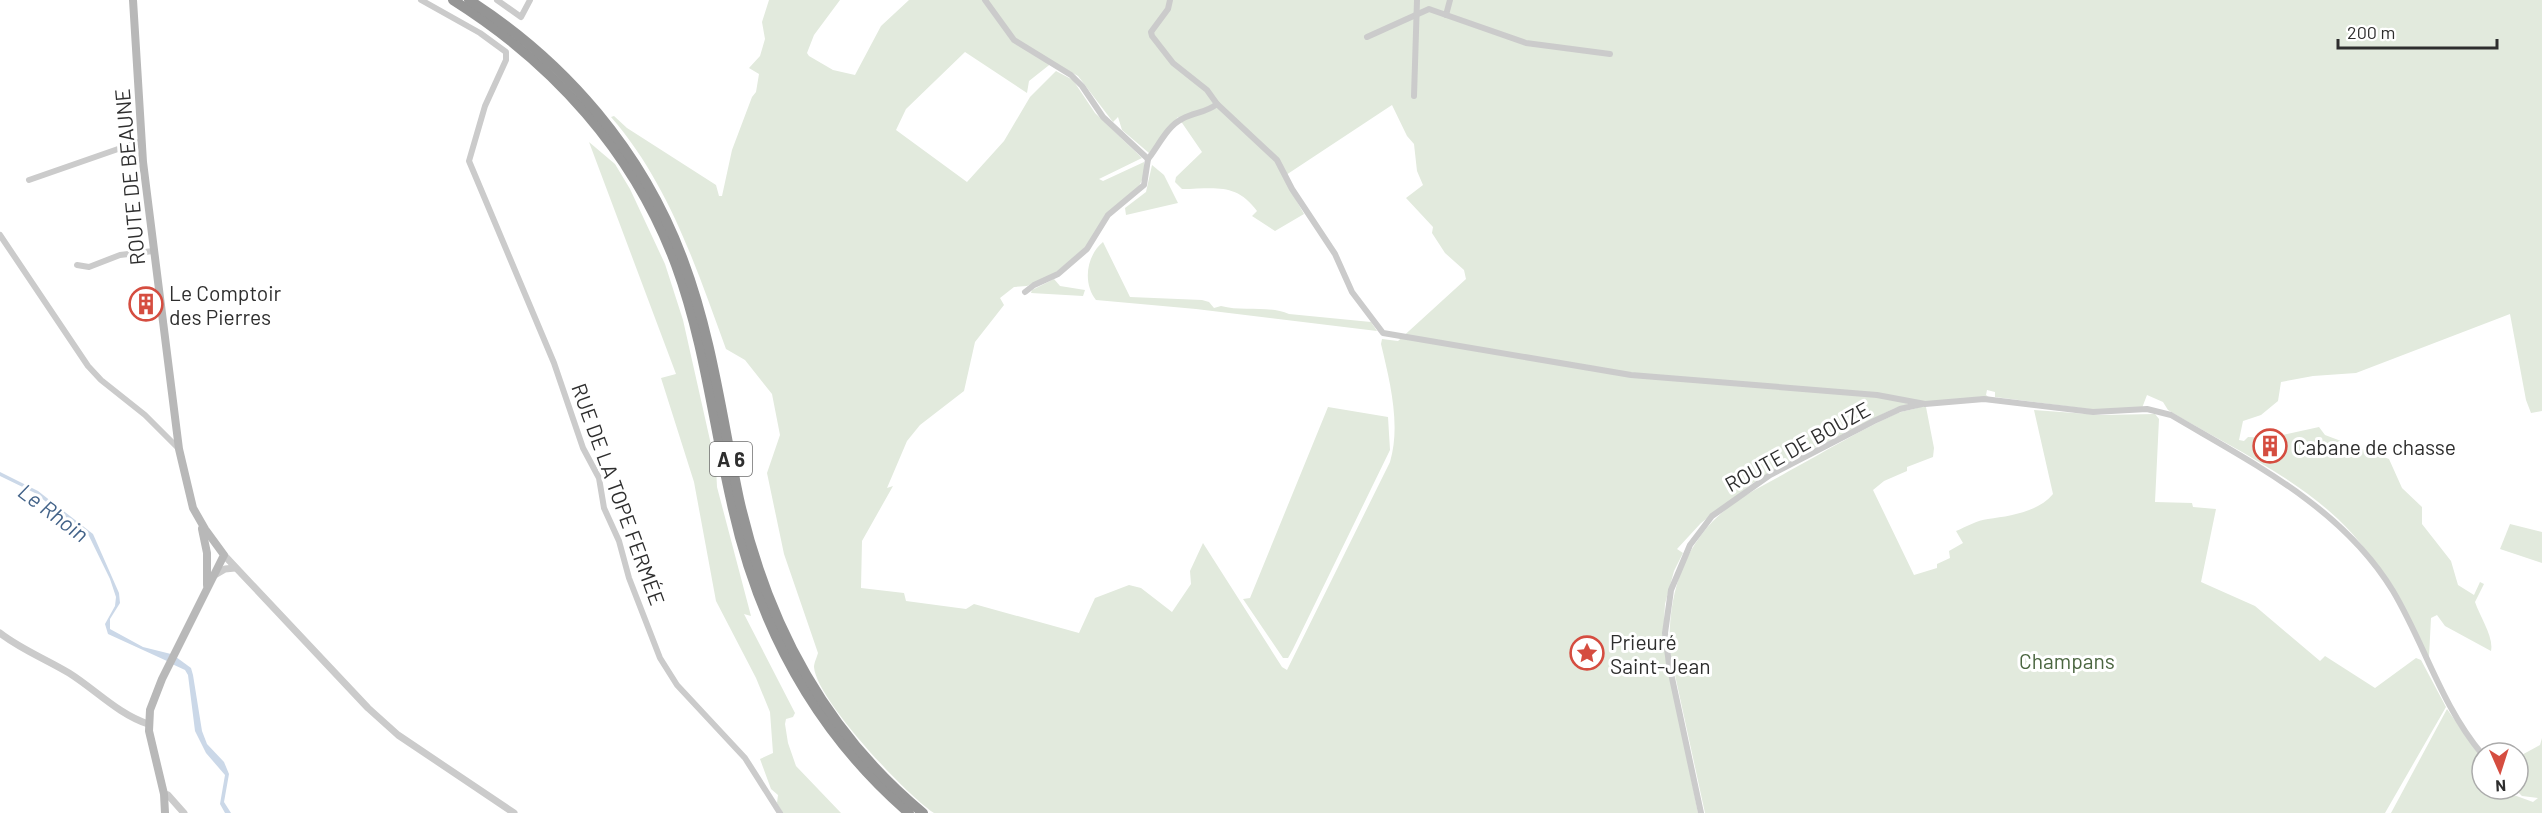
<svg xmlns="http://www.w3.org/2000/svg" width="2542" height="813" font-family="Barlow,sans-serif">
<rect width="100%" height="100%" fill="#fff"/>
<g fill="#e2eadd" fill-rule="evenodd">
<path d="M769 0H840L814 35 807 53 809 56 833 70 855 75 881 26 909 0H2542V411L2531 413 2526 400 2510 314 2356 373 2313 376 2281 382 2278 401 2261 415 2243 421 2239 440 2244 441 2248 437 2269 438 2319 427 2325 435 2389 459 2402 488 2422 507V524L2451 561 2458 585 2474 595 2480 582 2484 584 2475 602C2480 617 2494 637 2491 651L2445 626 2437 615 2431 618 2429 657C2403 608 2379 558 2338 519 2290 474 2225 444 2168 410L2163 402 2147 395 2142 408 2096 410 1995 397V392L1987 390 1986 395 1990 398 1910 404 1895 408 1797 457 1753 483 1701 523 1677 549 1683 553 1674 571 1665 604 1663 639 1698 813H934C906 795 816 699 814 667 814 663 817 657 818 653L784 554 767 473 780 435 772 394 745 360 726 349C696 267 669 184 611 117L614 116 627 128 716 185 719 196H722L732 150 752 97 756 92 759 74 749 68 760 56 765 39 762 22ZM965 52 1027 93 1029 81 1053 62 1078 76 1113 122 1118 117 1122 130 1149 153 1178 117 1202 152 1176 177 1175 182 1182 189C1214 189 1236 182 1257 211L1252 216 1275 231 1304 214 1283 177 1392 105 1407 136 1414 144 1417 171 1423 185 1406 198 1433 227 1432 233 1445 253 1464 270 1466 279 1398 341 1382 339 1381 344C1390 382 1401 425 1390 462L1287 670 1282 667 1203 543 1190 571 1191 584 1172 612 1141 588 1129 585 1095 598 1079 633 974 604 966 609 906 601 904 593 861 588 862 541 893 486 887 488 907 441 920 425 964 391 975 342 1004 305 1000 298 1014 287 1027 286 1055 273 1089 244 1105 215 1138 188 1144 176V162L1103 181 1099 179 1142 158 1095 113 1073 80 1056 71 1030 97 1004 141 967 182 896 130 906 109Z"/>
<polygon points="589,142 615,164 630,189 665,264 683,320 716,467 717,487 751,616 744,614 795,713 793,717 786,719 785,724 788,743 796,766 841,813 783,813 777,803 778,795 771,789 760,759 773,753 770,712 756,678 716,601 694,482 661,378 676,374"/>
<polygon points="1152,165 1164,175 1178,203 1126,215 1125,208 1146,192"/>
<path d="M1103 242 1130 297 1202 300 1209 302 1214 308 1221 306C1243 312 1269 305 1289 314L1371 322 1377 331 1196 309 1096 300C1082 282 1087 255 1103 242Z"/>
<polygon points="1054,279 1060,286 1085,290 1083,296 1031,293 1032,290"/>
<polygon points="1328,407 1388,417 1390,450 1293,649 1288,658 1283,658 1243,599 1250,598"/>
<path d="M1920 407H1926L1934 448 1933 457 1907 467V471L1884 481 1873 490 1914 575 1937 568V564L1950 558 1949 551 1963 543 1956 531C1966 527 1977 520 1988 519 2010 516 2038 512 2053 494L2034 410 2101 415 2155 414 2159 419 2155 502 2192 503 2193 507 2216 509 2201 582 2255 606 2320 661 2325 656 2375 688 2416 658 2421 660 2446 707 2385 813H1705L1670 652C1667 596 1683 542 1730 506 1748 492 1769 483 1789 471 1826 451 1860 430 1898 413 1906 410 1913 410 1920 407Z"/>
<polygon points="2510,524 2542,532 2542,563 2500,549"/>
<polygon points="2447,709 2482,759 2482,789 2509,789 2511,794 2533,802 2538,798 2522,796 2515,789 2518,789 2518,757 2540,745 2542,738 2542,813 2391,813"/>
</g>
<g fill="#cbd8e8">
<polygon points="0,472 38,491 93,534 119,593 120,603 110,619 110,629 143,647 171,654 167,661 108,634 105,624 115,606 116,597 110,579 89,536 35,493 0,476"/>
<polygon points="176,657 191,668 193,675 202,731 207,744 224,762 229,774 224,802 231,813 225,813 220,804 225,775 206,753 195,731 188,675 185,670 172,664"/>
</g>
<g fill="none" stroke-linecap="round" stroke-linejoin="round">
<g stroke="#cbcbcb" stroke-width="6">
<polyline points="421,0 480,33 506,52 506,60 485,106 469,161 554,363 583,448 599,478 604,508 619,541 629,578 660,658 677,685 745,758 780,813"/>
<polyline points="497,0 521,17 530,0"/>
<polyline points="985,0 1014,40 1071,75 1082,86 1103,117 1148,159 1144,185 1108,215 1087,249 1058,274 1034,285 1025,292"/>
<path d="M1170 0 1168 9 1151 32 1152 36 1173 63 1207 90 1217 104 1277 160 1292 189 1335 254 1352 292 1383 333 1631 375 1877 395 1925 404 1984 399 2093 412 2147 409 2171 415C2252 463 2342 507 2393 591 2425 645 2441 705 2482 754"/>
<polyline points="1446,15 1450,0"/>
<polyline points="1367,37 1429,9 1526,43 1610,54"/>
<polyline points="1414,96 1417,0"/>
<path d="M1148 159C1158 147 1167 126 1182 119 1194 112 1206 113 1217 104"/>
<polyline points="29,180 141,141"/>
<polyline points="0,235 88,366 101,380 145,415 179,449"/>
<polyline points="77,265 89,267 120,255 153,251"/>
<polyline points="1701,813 1669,664 1665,633 1671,590 1690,545 1712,516 1770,475 1874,421 1900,409 1922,404"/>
</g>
<g stroke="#cbcbcb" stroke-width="7">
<polyline points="224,555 368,708 398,735 514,813"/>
<polyline points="213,576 225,569 235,568"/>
<path d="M0 633C22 650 46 659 69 673 96 690 118 714 148 724"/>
<polyline points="164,794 168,795 184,813"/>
</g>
<g stroke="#b8b8b8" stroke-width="8">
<polyline points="133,0 143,162 179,449 193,508 205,529 224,555 162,679 150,710 149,731 164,794 165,813"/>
<polyline points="202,529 207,553 207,585"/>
</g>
<g stroke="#959595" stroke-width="10">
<path d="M453 0C553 63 634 152 676 265 704 341 713 421 731 500 757 622 813 730 909 813"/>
<path d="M469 0C566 62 643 152 683 260 712 337 722 419 739 499 767 623 824 731 923 813"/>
</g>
</g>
<defs>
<symbol id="building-ring" viewBox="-11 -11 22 22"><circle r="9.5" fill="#fff" stroke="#d54d40" stroke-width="1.5"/><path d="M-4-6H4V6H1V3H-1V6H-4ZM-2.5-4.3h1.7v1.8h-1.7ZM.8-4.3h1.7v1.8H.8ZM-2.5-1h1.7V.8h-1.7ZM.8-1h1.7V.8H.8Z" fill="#d54d40"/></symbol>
<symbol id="sight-ring" viewBox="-11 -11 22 22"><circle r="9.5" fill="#fff" stroke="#d54d40" stroke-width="1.5"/><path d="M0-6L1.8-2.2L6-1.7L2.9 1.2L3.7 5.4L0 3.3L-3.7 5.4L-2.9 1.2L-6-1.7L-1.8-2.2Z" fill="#d54d40"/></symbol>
</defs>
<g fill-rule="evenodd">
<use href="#building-ring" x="127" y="285" width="38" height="38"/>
<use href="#building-ring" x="2251" y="427" width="38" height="38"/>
<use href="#sight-ring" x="1568" y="634" width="38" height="38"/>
</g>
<g text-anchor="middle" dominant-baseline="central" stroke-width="6" stroke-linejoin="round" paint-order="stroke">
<rect fill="#fff" stroke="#6d6d6d" stroke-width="1.5" x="710" y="442" width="42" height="34" rx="4.5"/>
<g font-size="20" font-weight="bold" fill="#2e2e2e">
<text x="731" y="459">A 6</text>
</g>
<g font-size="21" fill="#2e2e2e" stroke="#fff">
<text transform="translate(129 177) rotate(-95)">ROUTE DE BEAUNE</text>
<text transform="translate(1797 446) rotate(-29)">ROUTE DE BOUZE</text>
<text transform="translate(619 494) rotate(70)">RUE DE LA TOPE FERMÉE</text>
</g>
<g font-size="21" fill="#2e2e2e" stroke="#fff" text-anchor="start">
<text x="169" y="292">Le Comptoir<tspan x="169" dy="24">des Pierres</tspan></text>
<text x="2293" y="446">Cabane de chasse</text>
<text x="1610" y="641">Prieuré<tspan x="1610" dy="24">Saint-Jean</tspan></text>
</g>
<g font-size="21" fill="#4b6640" stroke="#fff">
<text x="2067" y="660">Champans</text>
</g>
<g font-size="22" font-style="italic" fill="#436389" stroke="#fff">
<text transform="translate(54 512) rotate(37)">Le Rhoin</text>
</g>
</g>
<g transform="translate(2500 771) rotate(177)"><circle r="28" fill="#ffffff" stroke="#ababab" stroke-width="1.5"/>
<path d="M0-4.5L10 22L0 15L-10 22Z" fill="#d54d40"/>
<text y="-9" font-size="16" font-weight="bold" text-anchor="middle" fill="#2e2e2e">N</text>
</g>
<path d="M2338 39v9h159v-9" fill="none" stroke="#2e2e2e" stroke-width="3"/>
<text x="2347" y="39" font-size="18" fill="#2e2e2e" stroke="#ffffff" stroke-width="4.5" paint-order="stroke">200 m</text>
</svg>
